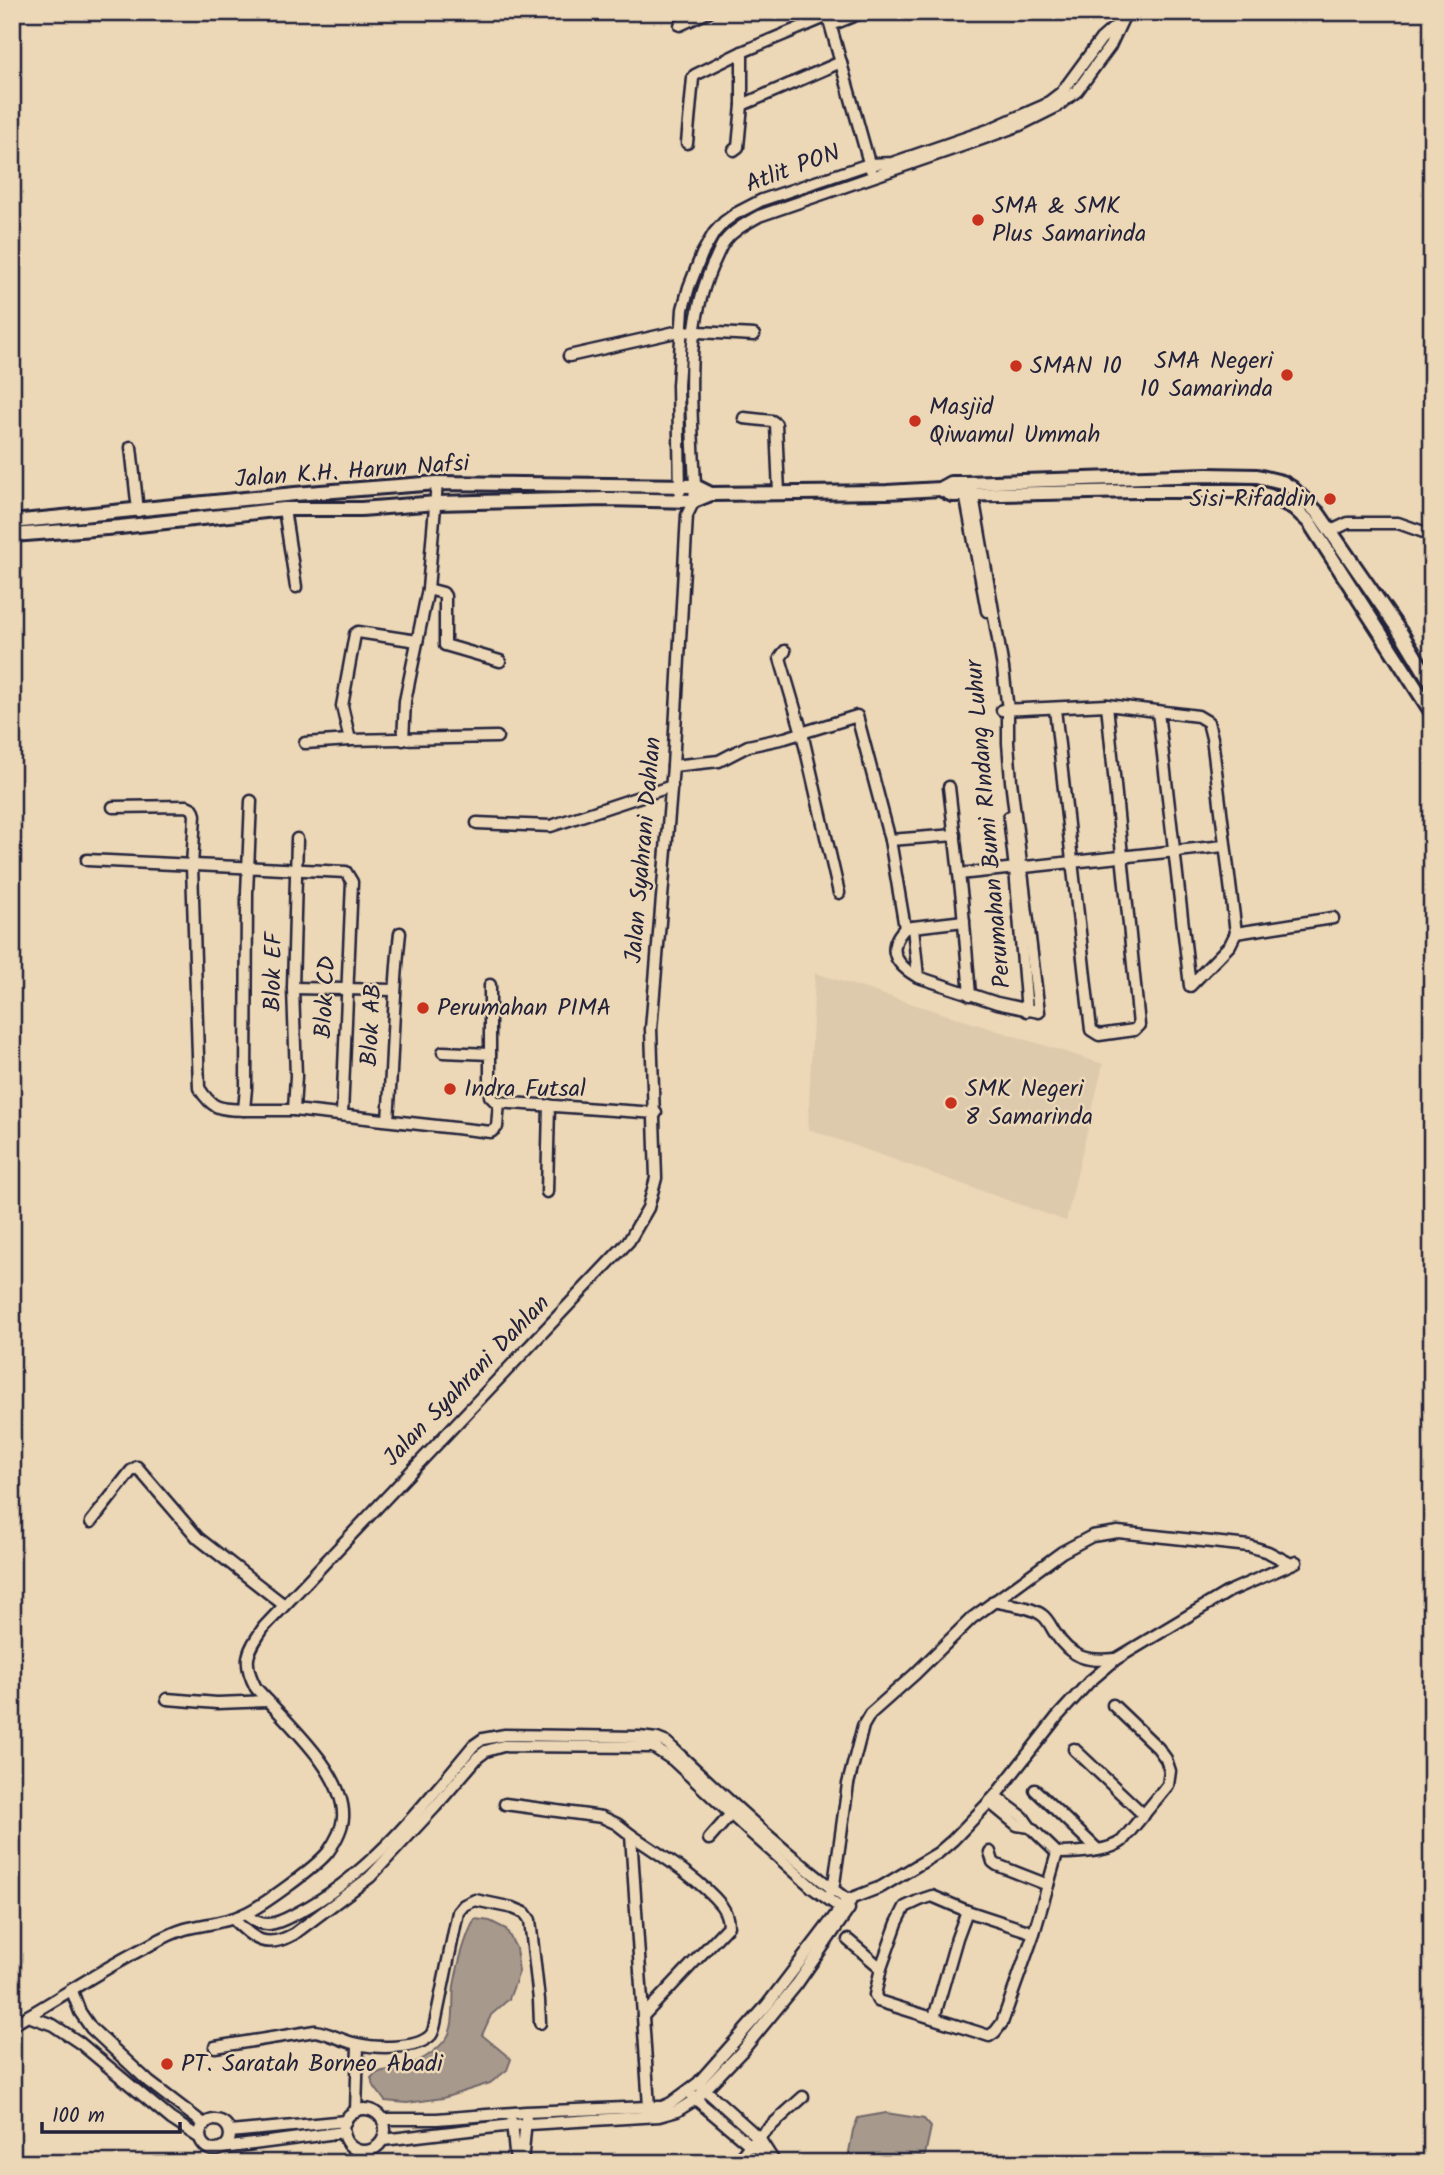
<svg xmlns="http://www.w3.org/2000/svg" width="1444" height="2175" font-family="Kalam,sans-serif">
<rect width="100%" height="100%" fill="#ecd7b6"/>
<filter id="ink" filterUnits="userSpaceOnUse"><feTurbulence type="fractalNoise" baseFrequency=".0143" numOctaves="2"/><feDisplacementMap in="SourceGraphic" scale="14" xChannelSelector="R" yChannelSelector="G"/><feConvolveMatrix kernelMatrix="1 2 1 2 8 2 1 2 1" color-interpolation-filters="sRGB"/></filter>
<g filter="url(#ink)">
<polygon fill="#ddcaad" points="815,973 1103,1064 1066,1221 808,1129"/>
<g fill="#a7998c" stroke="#72696c" stroke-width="2">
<path d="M475 1919 490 1921 506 1929 516 1948 519 1972 509 1999 491 2015 482 2035 511 2059 507 2070 490 2083 443 2098 407 2103 385 2101 374 2086 371 2078C379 2069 389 2071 400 2068 417 2063 435 2053 446 2039 456 2026 452 2002 454 1986 458 1964 464 1939 475 1919Z"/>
<polygon points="886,2113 924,2119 931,2127 925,2155 918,2163 847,2163 853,2130 858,2118"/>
</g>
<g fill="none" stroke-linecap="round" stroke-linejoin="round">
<defs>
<g id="minor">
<polyline points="827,13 871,170"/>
<polyline points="680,25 708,12"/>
<polyline points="831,25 863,12"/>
<polyline points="742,105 841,62"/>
<polyline points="687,143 693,78 695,75 742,52 828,16"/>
<polyline points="734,150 738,147 742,105 742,52"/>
<polyline points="569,356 680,331 754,335"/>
<polyline points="744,418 772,421 776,424 779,493"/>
<polyline points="131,447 138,511"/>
<polyline points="964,488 987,611"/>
<polyline points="680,491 678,385 683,309 689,287 702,254 714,233 724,222 735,214 762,200 869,164 892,163 988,130 1045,105 1062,92 1101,39 1119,23"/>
<polyline points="284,509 296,587"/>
<polyline points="1331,531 1348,523 1398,523 1432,535"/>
<polyline points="428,589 443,593 445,596 445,645 500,661"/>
<polyline points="417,641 358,632 355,634 342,706 350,740 497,737"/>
<polyline points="785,651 780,658 802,733 839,893"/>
<polyline points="1055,709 1091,1030 1099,1035 1134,1030 1139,1025 1107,705"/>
<polyline points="1002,710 1107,705 1198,716 1208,722 1212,738 1236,933 1230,945 1190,986 1158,712"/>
<polyline points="403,740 405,701 428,589 437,483"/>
<polyline points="305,743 350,740"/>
<polyline points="673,766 719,761 748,746 785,738 857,716 890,840 905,928 913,927 918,977 997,1003 1039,1012 1011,781 1008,743 1008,710 1003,668 972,490"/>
<polyline points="949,787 962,900 970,995"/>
<polyline points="251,801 247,893 246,1088 244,1110 294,1110"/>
<path d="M113 807 187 806 193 809 195 815 192 866 199 1088C213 1110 220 1109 244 1110"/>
<polyline points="1009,817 1015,869 1027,1011"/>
<polyline points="477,823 551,826 672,786"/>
<polyline points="297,839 293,988 296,1076 294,1110 491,1132 497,1127 499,1102"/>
<polyline points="890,840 955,835"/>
<polyline points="87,860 346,872 352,882 342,1114"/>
<polyline points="959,874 1224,846"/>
<polyline points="913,927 964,921"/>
<path d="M905 928C885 949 896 965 918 977"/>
<polyline points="1236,933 1333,918"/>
<polyline points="293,988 394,990"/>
<polyline points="443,1052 490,1054 490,1096 496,1102 656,1113"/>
<polyline points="490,1054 490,985"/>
<path d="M388 1119C393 1057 393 995 400 933"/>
<polyline points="547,1192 549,1105"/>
<polyline points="91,1522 131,1471 137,1467 198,1538 284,1605"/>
<path d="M994 1601C1009 1605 1030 1606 1042 1615 1048 1619 1051 1627 1055 1633 1071 1658 1087 1662 1115 1659"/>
<polyline points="167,1699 217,1703 268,1701"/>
<polyline points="1074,1749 1144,1815"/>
<polyline points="1035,1790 1097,1849"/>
<path d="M995 1796 1023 1817 1030 1827 1057 1853C1076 1853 1108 1852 1122 1841L1168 1785 1170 1771 1166 1759 1158 1748 1113 1705"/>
<polyline points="989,1802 1017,1825 1030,1827"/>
<polyline points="505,1804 602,1817 617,1824 631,1835 649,2107"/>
<path d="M631 1835C659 1854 700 1879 721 1905 726 1912 728 1918 728 1926L643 2016"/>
<polyline points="709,1839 731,1814"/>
<polyline points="990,1852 993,1862 997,1865 1048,1885 1034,1933 1002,2023 995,2032 989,2036 977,2032 878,2001 875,1995 881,1968 897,1923 905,1907 920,1900 932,1896 967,1911 1034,1933"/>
<polyline points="1048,1885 1057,1853"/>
<polyline points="831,1892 834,1884 848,1784 863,1726 870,1714 915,1674 972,1618 1062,1552 1092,1536 1118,1532 1249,1546 1268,1552 1289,1563"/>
<path d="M245 1914C252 1919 259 1925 269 1924 280 1923 289 1917 299 1912 370 1875 423 1806 473 1746L483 1739 505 1735 639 1737 657 1739 667 1743C726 1798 785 1854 850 1902"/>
<path d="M233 1919C254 1939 265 1950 294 1934L370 1877 435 1807 478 1757 486 1751 503 1746 653 1747 673 1760 750 1832 814 1889 846 1912"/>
<polyline points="848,1940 881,1968"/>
<polyline points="72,1991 80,2012 91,2028 149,2082 204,2124"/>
<polyline points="28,2016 53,2025 80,2043 171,2119 200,2138"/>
<polyline points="934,2018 957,1938 967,1911"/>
<path d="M12 2025C57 2000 100 1970 146 1947 159 1940 171 1933 185 1929 204 1924 224 1923 242 1915 260 1908 316 1867 328 1852 335 1842 342 1830 343 1818 346 1773 284 1720 256 1688 241 1660 248 1651 264 1627L629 1241 648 1208 656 1178 651 1029 673 766 687 515 694 501 695 486C692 413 682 335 712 266 716 259 719 249 724 242 733 230 747 223 759 216L982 139 1020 125 1056 107 1077 91 1110 46 1126 12"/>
<path d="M215 2047 315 2031C330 2033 342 2041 357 2044 375 2048 417 2050 431 2035 434 2031 435 2024 436 2019L458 1912 464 1905 475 1900 513 1908 525 1913 530 1920 539 2000 540 2023"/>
<polyline points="701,2086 759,2138 775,2163"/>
<polyline points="692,2096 750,2145 766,2152"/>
<circle cx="364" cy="2130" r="21"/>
<polyline points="356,2111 358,2045"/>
<polyline points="382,2119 437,2119 526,2112 649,2107 662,2107 671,2103 698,2083 767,2005 847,1900 881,1887 938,1853 953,1840 995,1796 1057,1717 1089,1682 1116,1659 1228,1592 1296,1562"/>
<circle cx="215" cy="2135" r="15"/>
<polyline points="512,2122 516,2163"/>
<polyline points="230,2132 346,2121"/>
<polyline points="383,2140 512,2125 659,2116 677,2111 696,2099 743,2050 797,1984 849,1909"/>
<polyline points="223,2148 344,2132"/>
<polyline points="522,2163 526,2119"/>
<polyline points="736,2163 750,2145 803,2097"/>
</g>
<g id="major">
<polyline points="940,489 952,495 1137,491 1251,491 1270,496 1294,508 1309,522 1432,713"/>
<polyline points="12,522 295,494 437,483 695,486 711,494"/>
<polyline points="12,535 120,527 284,509 361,509 437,503 606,499 694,501 711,494 887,492 940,489 951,483 964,483 1207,475 1257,476 1282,482 1292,488 1318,513 1403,636 1432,684"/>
</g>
</defs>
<use href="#minor" stroke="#22223b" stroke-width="15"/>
<use href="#major" stroke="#22223b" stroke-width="18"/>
<use href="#minor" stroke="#ecd7b6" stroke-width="10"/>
<use href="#major" stroke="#ecd7b6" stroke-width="12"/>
</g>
</g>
<g fill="#c8321e" stroke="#ecd7b6" stroke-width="2.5">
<circle cx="978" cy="220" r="7"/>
<circle cx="1016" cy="366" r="7"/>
<circle cx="1287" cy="375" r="7"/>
<circle cx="915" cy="421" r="7"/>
<circle cx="1330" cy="499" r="7"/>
<circle cx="423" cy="1008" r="7"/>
<circle cx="450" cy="1089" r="7"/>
<circle cx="951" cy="1103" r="7"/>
<circle cx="167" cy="2064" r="7"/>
</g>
<g text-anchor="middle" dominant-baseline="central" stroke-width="5" stroke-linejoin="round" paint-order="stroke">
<g font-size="24" fill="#22223b" stroke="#ecd7b6">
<text transform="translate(793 169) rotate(-20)">Atlit PON</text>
<text transform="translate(352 472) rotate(-4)">Jalan K.H. Harun Nafsi</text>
<text transform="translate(989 824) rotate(-95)">Perumahan Bumi RIndang Luhur</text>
<text transform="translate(644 850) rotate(-85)">Jalan Syahrani Dahlan</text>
<text transform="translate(274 972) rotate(-89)">Blok EF</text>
<text transform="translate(326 997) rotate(-87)">Blok CD</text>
<text transform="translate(372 1025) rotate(-87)">Blok AB</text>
<text transform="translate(467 1381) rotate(-46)">Jalan Syahrani Dahlan</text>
</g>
<g font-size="24" fill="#22223b" stroke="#ecd7b6" text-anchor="start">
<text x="992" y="206">SMA &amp; SMK<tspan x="992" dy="28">Plus Samarinda</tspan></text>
<text x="1273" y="361" text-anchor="end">SMA Negeri<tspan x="1273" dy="28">10 Samarinda</tspan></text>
<text x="1030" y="366">SMAN 10</text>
<text x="929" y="407">Masjid<tspan x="929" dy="28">Qiwamul Ummah</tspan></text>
<text x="1316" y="499" text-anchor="end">Sisi Rifaddin</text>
<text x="437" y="1008">Perumahan PIMA</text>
<text x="464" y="1089">Indra Futsal</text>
<text x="965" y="1089">SMK Negeri<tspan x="965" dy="28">8 Samarinda</tspan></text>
<text x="181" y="2064">PT. Saratah Borneo Abadi</text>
</g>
</g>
<rect width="1444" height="2175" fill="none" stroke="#ecd7b6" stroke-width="42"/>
<rect x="21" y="21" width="1402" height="2133" fill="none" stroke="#22223b" stroke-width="2.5" filter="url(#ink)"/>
<path d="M42 2122v10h138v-10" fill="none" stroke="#22223b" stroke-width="3.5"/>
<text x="52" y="2122" font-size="21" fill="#22223b" stroke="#ecd7b6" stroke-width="5" paint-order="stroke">100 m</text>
</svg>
